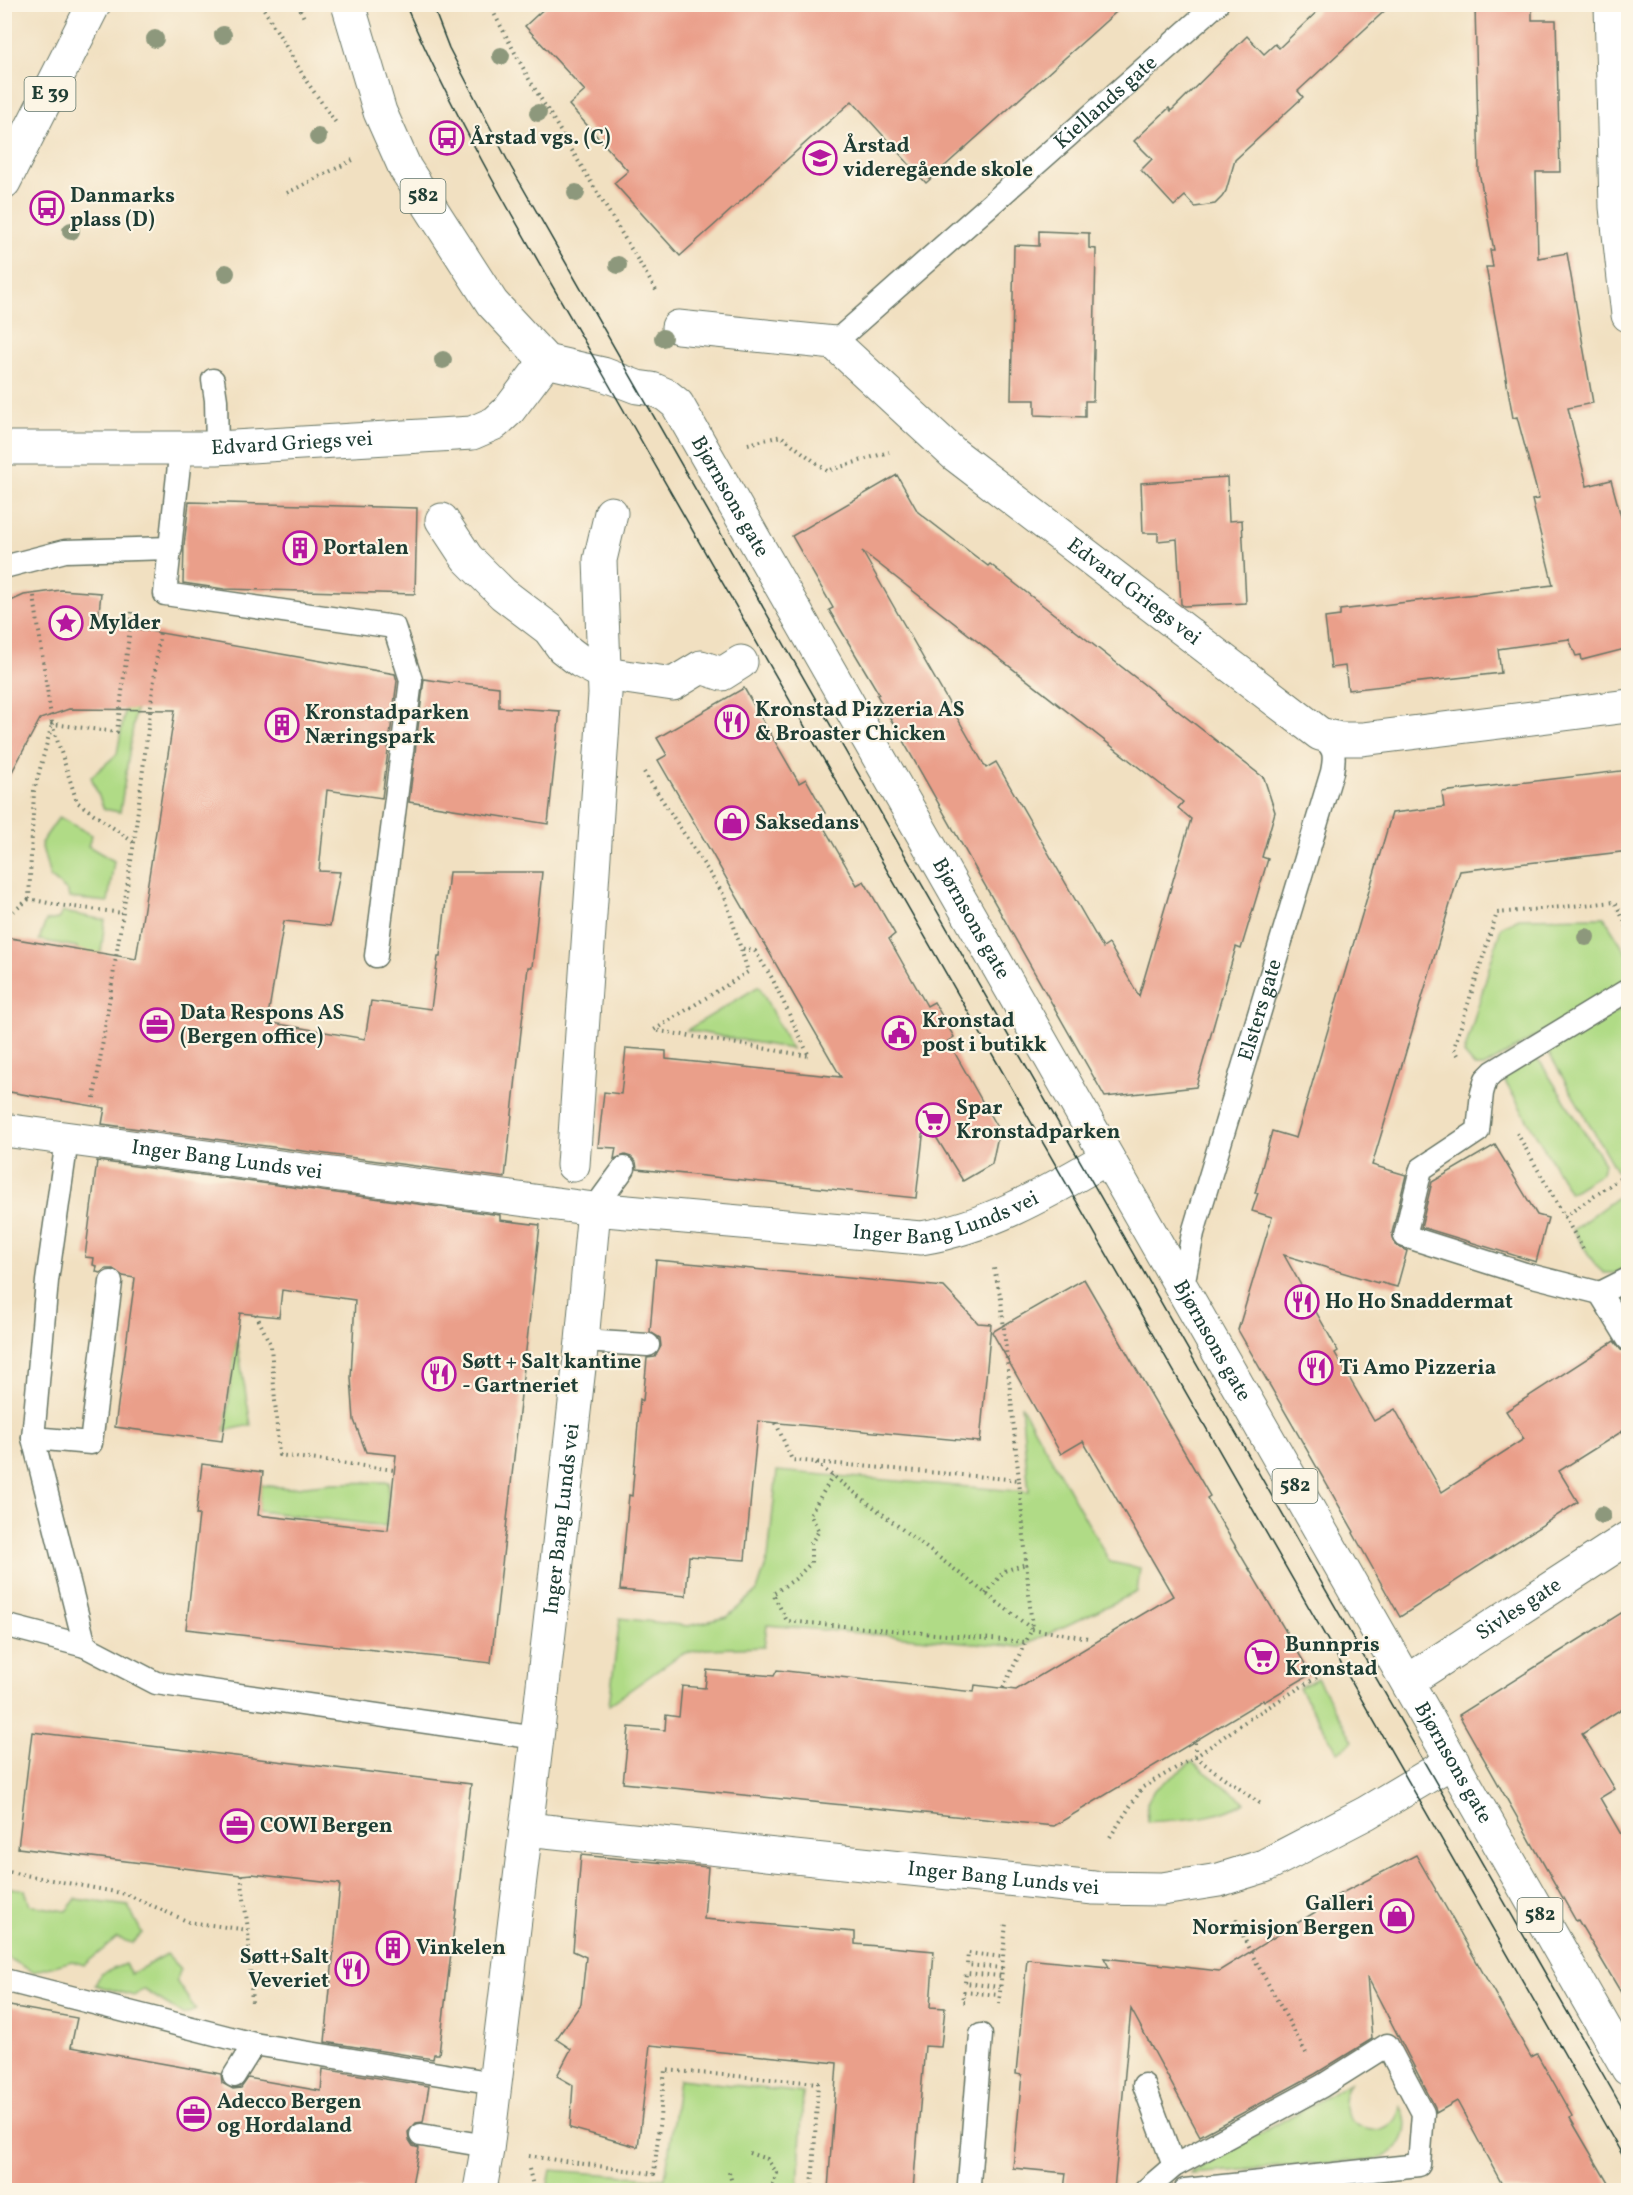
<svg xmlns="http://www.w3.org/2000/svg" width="1633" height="2195" font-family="Vollkorn,serif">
<rect width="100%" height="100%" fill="#fcf5e5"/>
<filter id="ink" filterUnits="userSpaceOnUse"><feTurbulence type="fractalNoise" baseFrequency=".0167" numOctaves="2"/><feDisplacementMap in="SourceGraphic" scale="12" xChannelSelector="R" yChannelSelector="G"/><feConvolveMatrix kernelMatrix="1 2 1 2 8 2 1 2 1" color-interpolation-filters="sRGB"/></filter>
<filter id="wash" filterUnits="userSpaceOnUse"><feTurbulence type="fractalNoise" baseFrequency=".008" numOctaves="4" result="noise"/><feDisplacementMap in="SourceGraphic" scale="24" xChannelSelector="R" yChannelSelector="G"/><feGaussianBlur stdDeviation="1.35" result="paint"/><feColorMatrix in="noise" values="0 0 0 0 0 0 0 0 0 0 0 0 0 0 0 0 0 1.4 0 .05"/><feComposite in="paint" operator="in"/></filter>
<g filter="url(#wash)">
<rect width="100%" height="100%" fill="#f1e0c1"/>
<g fill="#b0db86" stroke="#688c5d" stroke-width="1.5">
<polygon points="130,681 140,681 120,812 104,809 91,777 117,754"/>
<polygon points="59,817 92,835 88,846 114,861 108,902 69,898 68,892 50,877 41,843"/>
<polygon points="63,912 105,920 86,1074 77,947 39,940 46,921 58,919"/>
<polygon points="1604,917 1628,955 1628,981 1484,1067 1475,1067 1464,1054 1501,927 1519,918"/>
<polygon points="759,986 791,1049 687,1030"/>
<polygon points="1625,1007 1628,1012 1628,1266 1616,1273 1604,1273 1596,1266 1573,1230 1627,1190 1546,1048"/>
<polygon points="1535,1059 1541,1063 1604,1163 1602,1173 1570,1193 1503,1078"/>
<polygon points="236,1336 251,1425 219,1432 226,1426"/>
<polygon points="1021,1405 1110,1562 1140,1568 1137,1592 1021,1647 767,1625 764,1647 705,1649 681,1654 609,1705 620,1618 688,1626 727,1617 757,1591 768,1558 777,1471 1029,1492"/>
<polygon points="389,1482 386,1526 258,1511 261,1485 288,1488 332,1483"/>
<polygon points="1317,1678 1353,1741 1338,1752 1299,1688"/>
<path d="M1192 1762 1245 1802C1217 1820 1180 1819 1148 1822L1147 1803 1154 1790Z"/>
<polygon points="5,1887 25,1890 30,1905 66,1911 76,1899 128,1906 142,1933 132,1943 117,1938 84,1965 72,1961 33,1972 5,1956"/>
<polygon points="167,1954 181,1969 176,1981 196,2010 184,2015 143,1989 134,1996 95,1985 101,1974 125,1964 131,1974"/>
<polygon points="679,2079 803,2093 798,2190 547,2190 551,2170 665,2179"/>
<path d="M1350 2083C1324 2128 1393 2150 1400 2106 1413 2128 1403 2151 1378 2159L1191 2174 1190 2173Z"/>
</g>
<g id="blocks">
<g fill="#ea9f8a" fill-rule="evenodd">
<polygon points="549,4 1125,4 926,183 852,101 680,256 614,183 628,171 569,105 585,91 525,26"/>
<polygon points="1325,4 1392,4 1298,91 1303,97 1235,160 1226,191 1222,197 1215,204 1195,207 1185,196 1174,206 1141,170 1152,159 1134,141 1169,108 1171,111 1247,36 1264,54 1275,44 1279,48"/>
<polygon points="1532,5 1532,20 1556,20 1560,172 1536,172 1538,258 1567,253 1593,403 1568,408 1587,486 1611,480 1629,546 1629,648 1582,660 1581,655 1576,656 1569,639 1498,649 1501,673 1348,690 1345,666 1331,668 1325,618 1340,616 1340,610 1553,585 1532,500 1539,499 1517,417 1513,418 1500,344 1486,267 1493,267 1490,250 1494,250 1479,172 1475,6"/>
<polygon points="1039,231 1089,233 1089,248 1096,249 1093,401 1085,401 1085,417 1035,415 1035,400 1011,400 1014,245 1039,246"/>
<path d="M897 475 918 512 988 566 990 564 1264 778 1275 812 1262 857 1268 859 1241 949 1236 947 1196 1087 1105 1097 877 695 879 694 829 610 833 608 792 536ZM862 551 1183 802 1178 808 1191 819 1139 996 1109 944 1103 948 996 762 986 768Z"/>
<polygon points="1227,477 1229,521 1242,520 1246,603 1184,606 1181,604 1177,539 1158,541 1158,533 1143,533 1141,483"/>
<polygon points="189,502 417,508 415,594 224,589 183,583 184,545"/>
<polygon points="61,590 101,593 98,622 395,674 397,681 382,798 327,790 319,871 340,872 330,926 284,921 267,1022 365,1039 371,1001 431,1009 438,957 440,957 449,872 542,872 532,967 528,967 505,1178 102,1124 105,1108 4,1091 4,937 136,959 175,710 69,709 40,719 4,787 4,604 24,595"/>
<polygon points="424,679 451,683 453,682 499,687 499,707 560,711 548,824 409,802"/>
<polygon points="744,688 799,783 806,779 825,813 818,817 857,885 864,881 895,934 889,939 927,1006 934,1002 954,1037 948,1041 999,1131 992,1164 963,1181 925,1119 916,1198 637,1169 636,1162 631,1157 625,1155 614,1159 616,1148 598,1147 604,1092 621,1094 626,1048 666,1051 666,1059 841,1077 658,760 667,755 657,738"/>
<polygon points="1629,770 1629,851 1460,871 1372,1165 1406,1175 1392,1233 1395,1245 1407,1251 1397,1287 1378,1282 1378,1283 1284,1255 1338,1351 1335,1353 1374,1421 1395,1409 1442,1492 1524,1439 1506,1411 1614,1341 1621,1350 1629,1352 1629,1427 1559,1471 1578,1502 1400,1617 1353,1533 1354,1532 1238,1330 1272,1217 1252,1211 1258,1193 1255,1193 1272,1131 1296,1138 1392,813 1444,807 1442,792"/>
<polygon points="1495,1145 1537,1215 1548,1218 1536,1262 1421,1227 1432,1182"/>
<polygon points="97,1161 500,1215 500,1220 540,1225 491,1663 186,1629 199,1515 196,1515 202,1464 263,1472 258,1515 388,1530 396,1455 366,1452 354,1420 351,1378 355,1300 282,1290 279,1317 240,1313 222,1441 115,1427 135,1278 123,1276 113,1269 106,1269 101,1273 96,1272 97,1266 93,1265 94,1258 85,1257"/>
<polygon points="656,1260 944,1287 978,1323 991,1324 980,1442 758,1421 745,1560 689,1556 686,1596 620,1590 629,1495 632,1496 640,1399 643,1401 647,1358 655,1357 661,1346 660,1338 650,1332"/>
<polygon points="1084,1279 1210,1496 1207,1498 1311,1674 1264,1702 1263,1700 1054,1826 623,1783 629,1727 665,1730 666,1715 679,1717 682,1686 705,1688 707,1670 774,1676 777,1670 974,1692 975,1685 1016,1690 1173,1596 1083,1441 1061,1454 992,1332"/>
<polygon points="1629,1608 1629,1704 1582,1734 1615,1789 1600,1798 1629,1848 1629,2006 1578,1920 1576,1921 1459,1715"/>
<polygon points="32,1732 471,1784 439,2054 434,2054 433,2059 325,2042 340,1884 252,1874 241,1875 18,1848"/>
<polygon points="581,1855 708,1867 704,1919 855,1932 855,1944 934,1951 930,2007 945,2008 941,2047 925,2046 913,2190 828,2190 837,2063 650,2045 638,2147 570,2128 573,2085 557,2076 571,2049 556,2039 581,2004 586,1957 573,1951"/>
<polygon points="1416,1855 1531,2057 1537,2054 1572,2116 1570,2118 1612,2190 1505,2190 1457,2101 1436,2113 1435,2107 1367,1976 1372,2039 1315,2074 1200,2136 1131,2009 1114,2190 1064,2190 1066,2173 1013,2168 1022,2075 1016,2074 1027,1959 1109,1967 1104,1958 1219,1971 1330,1903 1328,1900"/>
<polygon points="4,2005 77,2018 71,2047 221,2074 222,2083 233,2089 241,2088 248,2078 321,2091 323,2069 429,2086 423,2122 416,2123 408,2132 409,2140 413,2146 419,2148 411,2190 4,2190"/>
</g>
</g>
</g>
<g filter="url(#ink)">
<use href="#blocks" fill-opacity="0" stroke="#687665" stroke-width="1.5"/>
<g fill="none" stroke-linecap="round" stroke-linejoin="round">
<defs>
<g id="service">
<path id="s1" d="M834 343 1217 4"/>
<polyline points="213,380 216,400 217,448"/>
<polyline points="181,447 165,594 394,627 411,680 376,956"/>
<polyline points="4,567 65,551 171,548"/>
<polyline points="1628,990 1493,1072 1486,1079 1482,1093 1478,1131 1421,1169 1405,1236 1525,1274 1600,1293 1628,1279"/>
<polyline points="67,1140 47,1281 33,1438 91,1443 111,1282"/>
<polyline points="594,1209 624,1168"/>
<path id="s2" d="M1182 1291 1193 1233 1332 772C1336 752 1334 749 1320 734"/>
<polyline points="1600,1293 1628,1339"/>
<polyline points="582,1341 648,1345"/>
<polyline points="33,1438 85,1646"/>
<polyline points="4,1625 85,1646 156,1683 537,1738"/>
<polyline points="4,1980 254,2044"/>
<polyline points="234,2076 254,2044 495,2083"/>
<polyline points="1144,2085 1174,2166"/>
<polyline points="421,2135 487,2146"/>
<polyline points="971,2190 969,2183 981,2035"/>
<polyline points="1146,2190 1174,2166 1322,2086 1387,2045 1423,2113 1419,2165 1185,2190"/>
</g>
<g id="pedestrian">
<polyline points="678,327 834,343"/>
<polyline points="442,520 467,558 503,594 549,629 563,648 580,661 605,674 673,684 701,667 722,674 741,662"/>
<polyline points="573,1165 605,694 600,560 611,513"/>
</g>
<g id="minor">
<path id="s3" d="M834 343 954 454 1320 734 1340 739H1362L1628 706"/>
<path id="s4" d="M4 1130 594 1209 921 1238C989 1227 1048 1192 1107 1158"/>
<path id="s5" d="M1408 1681 1628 1538"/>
<path id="s6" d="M526 1829 1094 1888 1162 1889 1219 1880 1264 1866 1366 1813 1453 1761"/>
<path id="s7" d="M480 2190 487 2150 537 1738 582 1341 594 1209"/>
</g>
<g id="primary">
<path id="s8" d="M348 4 380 112 405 168 492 303 546 361 603 374 637 387 652 389 666 395 677 404 1628 2069"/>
<polyline points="1611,4 1616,207 1628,315"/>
<path id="s9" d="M4 448H217L472 433 495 423 509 410 546 361"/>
</g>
<polyline id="trunk" points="4,182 94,4"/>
</defs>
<use href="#service" stroke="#687665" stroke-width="25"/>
<use href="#pedestrian" stroke="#687665" stroke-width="35"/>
<use href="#minor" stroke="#687665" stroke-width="35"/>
<use href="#primary" stroke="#687665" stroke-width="35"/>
<use href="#trunk" stroke="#687665" stroke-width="35"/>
<g stroke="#687665" stroke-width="4" stroke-dasharray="1.5 4.5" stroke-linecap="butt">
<polyline points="261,4 307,82 336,123"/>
<polyline points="298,4 305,20"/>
<polyline points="489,4 529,79 657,292"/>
<polyline points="287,193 355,159"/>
<polyline points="748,444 781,436 827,471 889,452"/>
<polyline points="34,596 52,724 34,791 29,899 58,905 123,913"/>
<polyline points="132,612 117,732 52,724 77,802 133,842"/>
<polyline points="644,772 725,897 748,972 654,1030 809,1056 772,978 755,951 740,948"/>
<polyline points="4,919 29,899"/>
<polyline points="1458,1055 1454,1048 1497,913 1615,902 1628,929"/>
<polyline points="94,1098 134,842 160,631"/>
<polyline points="1517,1133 1583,1249"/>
<polyline points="1564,1217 1628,1173"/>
<polyline points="256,1314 271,1346 279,1455 394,1470"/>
<polyline points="776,1423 792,1460 1019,1480 1001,1299 993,1264"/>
<polyline points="816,1463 1032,1629 1019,1480"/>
<polyline points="833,1476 810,1514 819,1531 811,1543 811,1563 795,1579 773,1594 787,1621 1026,1642"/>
<polyline points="986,1594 1004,1571 1026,1564"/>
<polyline points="1003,1688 1032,1629 1088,1638"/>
<polyline points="1195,1756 1195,1742"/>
<polyline points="1195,1757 1246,1721 1320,1675"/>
<polyline points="1110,1837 1143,1787 1195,1757 1262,1805"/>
<polyline points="4,1871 126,1894 189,1922 248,1930"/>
<polyline points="241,1875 248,1930 252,2004"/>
<polyline points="1236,1919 1248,1947 1306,2053"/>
<polyline points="1002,1968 967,1965 968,1953 1003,1957"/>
<polyline points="1000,1987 965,1983 966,1973 1001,1976"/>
<polyline points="965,2002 963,2002 964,1992 999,1995"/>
<polyline points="999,2004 1006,1922"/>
<polyline points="749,2153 767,2159 777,2173 771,2190"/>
<polyline points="529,2156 654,2174 665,2070 818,2083 812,2190"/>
<polyline points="529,2169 534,2190"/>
<polyline points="729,2172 734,2190"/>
</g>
<use href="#service" stroke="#fff" stroke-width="22"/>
<use href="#pedestrian" stroke="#fff" stroke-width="33"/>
<use href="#minor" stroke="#fff" stroke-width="33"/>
<use href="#primary" stroke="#fff" stroke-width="33"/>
<use href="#trunk" stroke="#fff" stroke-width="33"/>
<g stroke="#1f3d34" stroke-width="1.5">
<path d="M405 4C461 133 534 253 603 374L1628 2165"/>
<polyline points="432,4 449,48 511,167 1628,2118"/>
</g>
</g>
<g fill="#8d987c">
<circle cx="223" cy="35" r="9"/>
<circle cx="155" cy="39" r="9"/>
<circle cx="501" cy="56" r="9"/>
<circle cx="538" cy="113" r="9"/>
<circle cx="318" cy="137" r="9"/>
<circle cx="576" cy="193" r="9"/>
<circle cx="71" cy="231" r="9"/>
<circle cx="618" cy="265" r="9"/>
<circle cx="226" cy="273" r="9"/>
<circle cx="663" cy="338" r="9"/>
<circle cx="443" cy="360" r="9"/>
<circle cx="1586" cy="937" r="9"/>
<circle cx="1602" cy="1515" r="9"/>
</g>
</g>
<defs>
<symbol id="bus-ring" viewBox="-11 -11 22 22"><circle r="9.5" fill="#fcf5e5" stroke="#b5179e" stroke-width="1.5"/><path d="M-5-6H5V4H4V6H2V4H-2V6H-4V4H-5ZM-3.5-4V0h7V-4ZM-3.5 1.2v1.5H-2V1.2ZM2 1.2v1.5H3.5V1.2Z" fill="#b5179e"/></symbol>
<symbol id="school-ring" viewBox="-11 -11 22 22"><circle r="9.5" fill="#fcf5e5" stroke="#b5179e" stroke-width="1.5"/><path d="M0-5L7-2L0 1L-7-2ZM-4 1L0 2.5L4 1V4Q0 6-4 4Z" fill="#b5179e"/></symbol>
<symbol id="building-ring" viewBox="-11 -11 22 22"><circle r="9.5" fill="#fcf5e5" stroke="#b5179e" stroke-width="1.5"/><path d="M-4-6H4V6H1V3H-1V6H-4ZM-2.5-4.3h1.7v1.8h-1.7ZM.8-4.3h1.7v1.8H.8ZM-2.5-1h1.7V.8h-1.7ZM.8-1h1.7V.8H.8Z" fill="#b5179e"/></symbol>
<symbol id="sight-ring" viewBox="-11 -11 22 22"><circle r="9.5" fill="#fcf5e5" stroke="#b5179e" stroke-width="1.5"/><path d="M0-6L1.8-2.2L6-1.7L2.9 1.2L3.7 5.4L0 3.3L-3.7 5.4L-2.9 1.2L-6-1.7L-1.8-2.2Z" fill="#b5179e"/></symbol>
<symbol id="restaurant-ring" viewBox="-11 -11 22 22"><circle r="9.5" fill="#fcf5e5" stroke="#b5179e" stroke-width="1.5"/><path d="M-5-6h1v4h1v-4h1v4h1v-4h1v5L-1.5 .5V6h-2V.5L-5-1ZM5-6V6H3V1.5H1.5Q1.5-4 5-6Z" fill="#b5179e"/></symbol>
<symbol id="shop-ring" viewBox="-11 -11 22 22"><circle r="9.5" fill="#fcf5e5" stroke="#b5179e" stroke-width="1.5"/><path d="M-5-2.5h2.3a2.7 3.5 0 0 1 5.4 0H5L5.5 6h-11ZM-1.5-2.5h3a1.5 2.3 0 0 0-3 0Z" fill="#b5179e"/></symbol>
<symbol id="office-ring" viewBox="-11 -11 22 22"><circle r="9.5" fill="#fcf5e5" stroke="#b5179e" stroke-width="1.5"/><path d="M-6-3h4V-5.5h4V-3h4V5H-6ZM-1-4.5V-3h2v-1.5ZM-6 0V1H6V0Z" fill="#b5179e"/></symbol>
<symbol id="civic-ring" viewBox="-11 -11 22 22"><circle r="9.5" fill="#fcf5e5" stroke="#b5179e" stroke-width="1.5"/><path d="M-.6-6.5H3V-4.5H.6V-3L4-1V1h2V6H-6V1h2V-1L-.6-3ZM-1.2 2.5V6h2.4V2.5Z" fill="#b5179e"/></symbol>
<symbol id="supermarket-ring" viewBox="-11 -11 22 22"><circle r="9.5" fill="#fcf5e5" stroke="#b5179e" stroke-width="1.5"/><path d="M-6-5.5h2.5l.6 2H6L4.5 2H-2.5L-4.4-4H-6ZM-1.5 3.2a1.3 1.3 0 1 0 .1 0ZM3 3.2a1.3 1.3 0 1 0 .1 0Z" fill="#b5179e"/></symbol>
</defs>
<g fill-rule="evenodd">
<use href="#bus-ring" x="428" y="119" width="38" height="38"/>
<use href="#school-ring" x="801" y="139" width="38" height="38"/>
<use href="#bus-ring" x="28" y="189" width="38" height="38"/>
<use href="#building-ring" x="281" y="529" width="38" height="38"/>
<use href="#sight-ring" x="47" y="604" width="38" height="38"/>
<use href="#restaurant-ring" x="713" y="703" width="38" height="38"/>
<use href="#building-ring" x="263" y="706" width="38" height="38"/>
<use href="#shop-ring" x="713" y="804" width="38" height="38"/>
<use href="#office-ring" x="138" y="1006" width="38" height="38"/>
<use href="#civic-ring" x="880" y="1014" width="38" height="38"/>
<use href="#supermarket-ring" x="914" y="1101" width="38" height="38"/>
<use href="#restaurant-ring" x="1283" y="1283" width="38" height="38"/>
<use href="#restaurant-ring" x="1297" y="1349" width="38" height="38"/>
<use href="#restaurant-ring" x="420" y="1355" width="38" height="38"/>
<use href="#supermarket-ring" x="1243" y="1638" width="38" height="38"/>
<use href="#office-ring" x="218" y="1807" width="38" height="38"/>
<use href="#shop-ring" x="1378" y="1897" width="38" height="38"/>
<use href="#building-ring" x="374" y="1929" width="38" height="38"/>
<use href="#restaurant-ring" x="333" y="1950" width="38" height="38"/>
<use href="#office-ring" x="175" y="2095" width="38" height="38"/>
</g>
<g text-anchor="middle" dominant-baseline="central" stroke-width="4.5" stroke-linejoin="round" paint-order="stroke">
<g fill="#fcf5e5" stroke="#617469" stroke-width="1.5">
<rect x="24.5" y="77" width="51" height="34" rx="4.5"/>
<rect x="400.5" y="179" width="45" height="34" rx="4.5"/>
<rect x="1272.5" y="1469" width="45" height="34" rx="4.5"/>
<rect x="1517.5" y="1898" width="45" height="34" rx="4.5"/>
</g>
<g font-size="20" font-weight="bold" fill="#1f3d34">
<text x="50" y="94">E 39</text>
<text x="423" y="196">582</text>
<text x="1295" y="1486">582</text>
<text x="1540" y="1915">582</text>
</g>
<g font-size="21" fill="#1f3d34" stroke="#fcf5e5">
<text stroke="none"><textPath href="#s1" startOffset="363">Kiellands gate</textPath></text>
<text stroke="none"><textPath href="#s9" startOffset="288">Edvard Griegs vei</textPath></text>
<text stroke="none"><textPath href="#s8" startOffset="660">Bjørnsons gate</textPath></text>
<text stroke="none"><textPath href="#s3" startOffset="390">Edvard Griegs vei</textPath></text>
<text stroke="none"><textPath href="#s8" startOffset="1146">Bjørnsons gate</textPath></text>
<text stroke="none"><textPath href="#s2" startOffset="292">Elsters gate</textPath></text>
<text stroke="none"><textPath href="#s4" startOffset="225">Inger Bang Lunds vei</textPath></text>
<text stroke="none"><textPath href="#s4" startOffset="951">Inger Bang Lunds vei</textPath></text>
<text stroke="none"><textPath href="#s8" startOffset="1632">Bjørnsons gate</textPath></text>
<text stroke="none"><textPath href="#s7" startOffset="676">Inger Bang Lunds vei</textPath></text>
<text stroke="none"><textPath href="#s5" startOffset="132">Sivles gate</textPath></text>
<text stroke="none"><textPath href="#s8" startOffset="2118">Bjørnsons gate</textPath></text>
<text stroke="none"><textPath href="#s6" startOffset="480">Inger Bang Lunds vei</textPath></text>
</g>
<g font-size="21" font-weight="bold" fill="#1f3d34" stroke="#fcf5e5" text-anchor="start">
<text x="470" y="138">Årstad vgs. (C)</text>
<text x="843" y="146">Årstad<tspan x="843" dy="24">videregående skole</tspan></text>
<text x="70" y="196">Danmarks<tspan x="70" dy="24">plass (D)</tspan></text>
<text x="323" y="548">Portalen</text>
<text x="89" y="623">Mylder</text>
<text x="755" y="710">Kronstad Pizzeria AS<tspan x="755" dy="24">&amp; Broaster Chicken</tspan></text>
<text x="305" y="713">Kronstadparken<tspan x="305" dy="24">Næringspark</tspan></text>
<text x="755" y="823">Saksedans</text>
<text x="180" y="1013">Data Respons AS<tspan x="180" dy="24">(Bergen office)</tspan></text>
<text x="922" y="1021">Kronstad<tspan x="922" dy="24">post i butikk</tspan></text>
<text x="956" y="1108">Spar<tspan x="956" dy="24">Kronstadparken</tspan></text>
<text x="1325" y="1302">Ho Ho Snaddermat</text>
<text x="462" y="1362">Søtt + Salt kantine<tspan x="462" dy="24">- Gartneriet</tspan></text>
<text x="1339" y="1368">Ti Amo Pizzeria</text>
<text x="1285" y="1645">Bunnpris<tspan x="1285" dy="24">Kronstad</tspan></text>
<text x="260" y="1826">COWI Bergen</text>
<text x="1374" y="1904" text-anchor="end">Galleri<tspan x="1374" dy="24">Normisjon Bergen</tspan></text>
<text x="416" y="1948">Vinkelen</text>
<text x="329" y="1957" text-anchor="end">Søtt+Salt<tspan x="329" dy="24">Veveriet</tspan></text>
<text x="217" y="2102">Adecco Bergen<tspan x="217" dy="24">og Hordaland</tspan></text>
</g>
</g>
<rect width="1633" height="2195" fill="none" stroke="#fcf5e5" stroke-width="24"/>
</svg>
